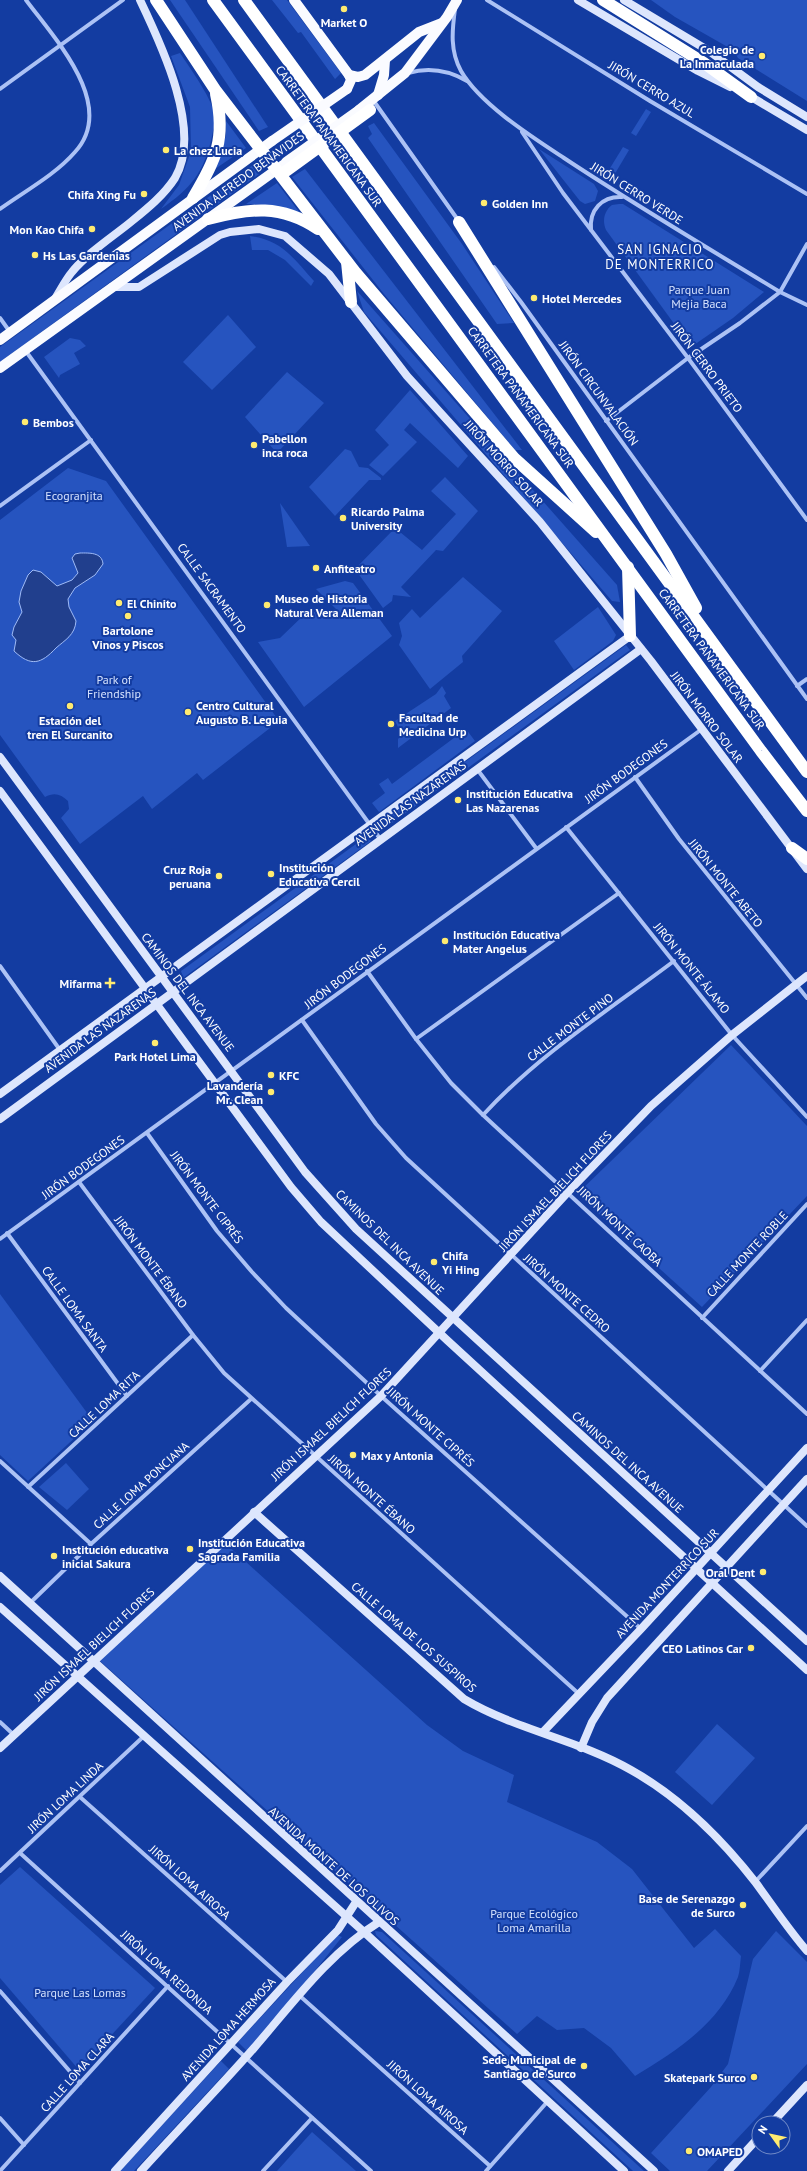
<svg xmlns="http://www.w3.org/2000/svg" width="807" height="2171" font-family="'PT Sans',sans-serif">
<rect width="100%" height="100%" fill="#133ca1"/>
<g fill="#2654bf">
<polygon points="170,0 185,0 268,127 259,131"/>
<polygon points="272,0 287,0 341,73 335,79 301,32 298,33"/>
<polygon points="651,0 807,0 807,101 738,58 733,50 675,17"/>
<path d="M180 53C189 67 215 102 215 118 216 123 213 130 212 136 204 173 191 188 161 209L179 185 191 151 190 107 171 56Z"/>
<polygon points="646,109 651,112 636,136 631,133"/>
<polygon points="226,121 246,148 212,171 226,136"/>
<polygon points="374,123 462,244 514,323 497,324 368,138 372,134 368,126"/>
<polygon points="623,147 629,150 613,177 607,173"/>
<polygon points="539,149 594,184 598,191 595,201 585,204 580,201"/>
<polygon points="253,165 259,174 0,362 0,347"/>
<polygon points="305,169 522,450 515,450 384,294 292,177"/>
<polygon points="277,183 300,213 266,205 246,204"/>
<path d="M619 204H623L764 292 733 318 691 347 606 230C602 221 604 211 612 205Z"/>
<path d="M250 236C282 240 294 259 314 281L311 286 285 260 268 250H252Z"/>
<polygon points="357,291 617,585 620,602 612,601 364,312"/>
<polygon points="228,315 256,347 212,390 183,362"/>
<polygon points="70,338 80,340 86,346 74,353 80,364 60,375 59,378 44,357"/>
<polygon points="287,372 324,403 277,453 245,417"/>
<polygon points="410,390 468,456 458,468 410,423 404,430 417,442 383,476 369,465 389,445 375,430"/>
<polygon points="345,449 351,451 359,467 368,468 381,478 381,480 369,480 335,516 309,487"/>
<path d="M68 468 106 481 279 721 203 780 197 773 152 809 143 796 80 844 61 818 69 809 68 801C61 794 54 792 45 797L0 735V520Z"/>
<polygon points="445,477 478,511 443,551 436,550 401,587 411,597 393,595 392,601 383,608 355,569 395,528 422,550 456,514 431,491"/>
<polygon points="280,503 310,546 287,547"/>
<polygon points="463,577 502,611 462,656 463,662 430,689 399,645 402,636 399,623 412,609 420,618"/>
<polygon points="345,581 353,583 392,636 304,707 258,642 280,638 306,613 336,609 316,589"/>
<polygon points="598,607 616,635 613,641 574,670 554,641"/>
<polygon points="626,645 630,650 388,826 385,820"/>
<polygon points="442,686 446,693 444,696 451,708 398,748 398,739 402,735 395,721 436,694"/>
<polygon points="466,729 475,741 379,812 372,803 385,793 379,784 388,778 392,784"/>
<polygon points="367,836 371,841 183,978 181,971"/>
<polygon points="731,1045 807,1126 807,1196 702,1307 577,1194"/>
<polygon points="0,1294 93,1421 28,1481 0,1455"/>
<polygon points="66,1463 89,1489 67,1510 39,1487"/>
<path d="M225 1543 427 1725 463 1751 514 1775 507 1802 597 1842 632 1869 694 1948 715 1929 741 1956C740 1963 740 1971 738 1977 719 2024 676 2051 635 2076L611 2048 584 2028 557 2030 537 2016 517 2034 99 1660Z"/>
<polygon points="717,1724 755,1758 712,1805 675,1772"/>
<polygon points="20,1867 155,1988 79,2070 0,1978 0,1885"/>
<polygon points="375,1931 382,1932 644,2171 633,2171 376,1935"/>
<polygon points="776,1931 807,1962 807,2064 707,2171 670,2171 651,2153 711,2087 728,2064 753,1959"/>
<polygon points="337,1935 342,1937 249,2053 238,2042"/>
<polygon points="221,2061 229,2069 134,2171 120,2171"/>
<polygon points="312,2132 356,2171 277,2171"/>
</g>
<path fill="#213f8d" stroke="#9fbbf7" d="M80 553C89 553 102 552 103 564L95 575 75 588 68 599 69 607 76 621C75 635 65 640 56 648 41 664 31 667 14 651L16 640 12 635 14 627 22 612 19 602 21 591 28 575 33 570 41 572 57 586 72 580 78 573 72 558 75 554Z"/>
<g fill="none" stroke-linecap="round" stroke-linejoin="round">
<g stroke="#acc2f5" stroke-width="4">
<polyline points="487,0 650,101 807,194"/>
<path d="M455 9C452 31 450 51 461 71 480 104 532 137 564 158 635 205 708 248 780 292L807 305"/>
<path d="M408 73C429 67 448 70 467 81"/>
<polyline points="0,89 123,0"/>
<polyline points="373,100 458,220"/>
<polyline points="522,132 563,193 688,358 807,520"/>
<path d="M0 209C25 191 55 175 75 152 118 105 54 38 26 0"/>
<path d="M591 230C589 210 602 196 622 197"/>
<polyline points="494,267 521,302 807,699"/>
<polyline points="0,318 10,332"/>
<polyline points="25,350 381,840"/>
<polyline points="606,421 688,358 740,323 780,292 807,244"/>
<polyline points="0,506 91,440"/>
<polyline points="797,686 807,679"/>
<polyline points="477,769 536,848"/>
<polyline points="635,777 679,839 807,998"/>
<polyline points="566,827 732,1035 807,1117"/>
<polyline points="0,966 60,1050"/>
<polyline points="367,971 416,1039 451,1083 483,1115 807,1414"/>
<polyline points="302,1020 376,1124 406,1158 807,1526"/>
<polyline points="416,1039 619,893"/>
<path d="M483 1115C538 1055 609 1010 674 961"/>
<polyline points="147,1133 217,1231 252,1272 286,1308 381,1396 641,1629"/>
<polyline points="79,1182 193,1335 224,1373 579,1694"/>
<polyline points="7,1233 127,1396"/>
<polyline points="0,1239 702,729"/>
<polyline points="702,1318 807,1204"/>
<polyline points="760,1371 807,1320"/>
<polyline points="0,1461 91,1544"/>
<polyline points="28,1487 193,1335"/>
<polyline points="30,1603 91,1544 251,1399"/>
<polyline points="0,1722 14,1735"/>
<polyline points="80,1797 287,1982"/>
<polyline points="20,1853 371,2171"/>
<polyline points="0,1871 144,1736"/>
<polyline points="755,1882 807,1826"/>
<polyline points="0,1991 80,2083"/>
<polyline points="300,1996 490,2166"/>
<polyline points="0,2118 24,2145"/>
<polyline points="0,2171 168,1986"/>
<polyline points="263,2171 312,2118"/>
<polyline points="486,2171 548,2101"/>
</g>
<g stroke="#dde6fd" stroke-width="8">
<polyline points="578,0 698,71 730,87"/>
<polyline points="624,0 709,51 758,87 807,117"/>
<polyline points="748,95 807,130"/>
<polyline points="112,287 139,287 220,235 230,232 259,229 285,236 329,274 407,376 540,522 651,661 807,869"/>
<path d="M56 297C61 289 66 279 72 272 87 253 114 236 132 221 148 208 164 195 175 178 203 131 161 44 140 0"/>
<polyline points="0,757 305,1172 356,1229 807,1641"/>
<polyline points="0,791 291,1187 321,1222 448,1341 807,1670"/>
<polyline points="0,1094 630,636"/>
<polyline points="0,1119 641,649"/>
<path d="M254 1512 464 1699C516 1730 579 1740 631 1770 681 1798 721 1838 756 1883 773 1906 788 1929 807 1951"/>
<polyline points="0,1576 654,2171"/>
<polyline points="0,1607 364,1932 624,2171"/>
<polyline points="543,1732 641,1629 807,1448"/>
<polyline points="0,1748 381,1396 568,1192 651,1106 732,1035 807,976"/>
<polyline points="581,1748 592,1722 607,1698 807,1479"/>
<polyline points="772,2123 807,2085"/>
<polyline points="115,2171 287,1982 338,1930 356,1902"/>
<path d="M141 2171C178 2130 217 2090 254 2048 292 2004 329 1953 379 1922"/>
<polyline points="728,2171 759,2137"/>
</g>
<g stroke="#fafbff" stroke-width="10">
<polyline points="294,0 349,75 351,80 347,89"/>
<polyline points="349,75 358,77 365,75 419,32 442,23"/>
<polyline points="378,95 384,75 385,60"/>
<polyline points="359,110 405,73 447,17 457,0"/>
<polyline points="0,340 272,141"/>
<polyline points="0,368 283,165"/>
</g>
<g stroke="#fff" stroke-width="12">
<polyline points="156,0 216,91 355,272 514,458 596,532"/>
<polyline points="213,0 761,751 807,811"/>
<polyline points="244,0 807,772"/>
<polyline points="603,0 704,63 751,97"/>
<path d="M193 198C216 160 226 139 216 94"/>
<path d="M208 219C250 208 281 204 318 229"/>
<polyline points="459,222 666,554 696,608"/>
<polyline points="347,262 351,302"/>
<polyline points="628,567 630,636"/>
<polyline points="792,848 807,859"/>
</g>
<g stroke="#fafbff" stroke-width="10">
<polyline points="272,141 347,89"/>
<polyline points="286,162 359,110"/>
</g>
<polyline stroke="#fff" stroke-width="12" points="286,171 370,110"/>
</g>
<g fill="#ffeb70" stroke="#133ca1" stroke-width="1.5">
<circle cx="344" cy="9" r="4"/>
<circle cx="762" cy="56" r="4"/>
<circle cx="166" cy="150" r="4"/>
<circle cx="144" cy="194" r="4"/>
<circle cx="484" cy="203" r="4"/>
<circle cx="92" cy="229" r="4"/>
<circle cx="35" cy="255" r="4"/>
<circle cx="534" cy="298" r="4"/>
<circle cx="25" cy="422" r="4"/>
<circle cx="254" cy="445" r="4"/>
<circle cx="343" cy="518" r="4"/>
<circle cx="316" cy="568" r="4"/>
<circle cx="119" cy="603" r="4"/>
<circle cx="267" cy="605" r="4"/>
<circle cx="128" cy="616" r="4"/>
<circle cx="70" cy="706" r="4"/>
<circle cx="188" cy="712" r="4"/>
<circle cx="391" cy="724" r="4"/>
<circle cx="458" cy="800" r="4"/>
<circle cx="271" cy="874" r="4"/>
<circle cx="219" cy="876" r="4"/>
<circle cx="445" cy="941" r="4"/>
<path d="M108 977h4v4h4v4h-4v4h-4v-4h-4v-4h4z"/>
<circle cx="155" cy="1043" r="4"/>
<circle cx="271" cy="1075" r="4"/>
<circle cx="271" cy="1092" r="4"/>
<circle cx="434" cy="1262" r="4"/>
<circle cx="353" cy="1455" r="4"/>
<circle cx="190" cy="1549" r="4"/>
<circle cx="54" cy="1556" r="4"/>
<circle cx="763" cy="1572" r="4"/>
<circle cx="751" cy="1648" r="4"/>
<circle cx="743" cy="1905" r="4"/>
<circle cx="584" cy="2066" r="4"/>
<circle cx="754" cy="2077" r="4"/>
<circle cx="689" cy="2151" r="4"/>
</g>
<g text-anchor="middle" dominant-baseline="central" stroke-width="4" stroke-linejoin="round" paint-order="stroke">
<g font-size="12" font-weight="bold" fill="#fff" stroke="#133ca1" text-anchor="start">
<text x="344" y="22" text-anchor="middle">Market O</text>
<text x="754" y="49" text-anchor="end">Colegio de<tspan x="754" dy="14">La Inmaculada</tspan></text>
<text x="174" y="150">La chez Lucia</text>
<text x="136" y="194" text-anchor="end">Chifa Xing Fu</text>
<text x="492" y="203">Golden Inn</text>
<text x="84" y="229" text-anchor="end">Mon Kao Chifa</text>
<text x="43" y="255">Hs Las Gardenias</text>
<text x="542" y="298">Hotel Mercedes</text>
<text x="33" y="422">Bembos</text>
<text x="262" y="438">Pabellon<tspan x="262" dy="14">inca roca</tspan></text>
<text x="351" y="511">Ricardo Palma<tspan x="351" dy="14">University</tspan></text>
<text x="324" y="568">Anfiteatro</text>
<text x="275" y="598">Museo de Historia<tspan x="275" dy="14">Natural Vera Alleman</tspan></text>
<text x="127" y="603">El Chinito</text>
<text x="128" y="630" text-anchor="middle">Bartolone<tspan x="128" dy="14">Vinos y Piscos</tspan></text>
<text x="196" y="705">Centro Cultural<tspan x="196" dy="14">Augusto B. Leguia</tspan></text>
<text x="399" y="717">Facultad de<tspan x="399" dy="14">Medicina Urp</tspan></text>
<text x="70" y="720" text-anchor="middle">Estación del<tspan x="70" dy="14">tren El Surcanito</tspan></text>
<text x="466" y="793">Institución Educativa<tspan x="466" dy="14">Las Nazarenas</tspan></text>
<text x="279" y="867">Institución<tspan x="279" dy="14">Educativa Cercil</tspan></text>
<text x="211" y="869" text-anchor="end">Cruz Roja<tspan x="211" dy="14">peruana</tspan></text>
<text x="453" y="934">Institución Educativa<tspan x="453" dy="14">Mater Angelus</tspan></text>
<text x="102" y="983" text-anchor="end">Mifarma</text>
<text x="155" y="1056" text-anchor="middle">Park Hotel Lima</text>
<text x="279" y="1075">KFC</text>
<text x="263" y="1085" text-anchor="end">Lavandería<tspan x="263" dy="14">Mr. Clean</tspan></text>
<text x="442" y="1255">Chifa<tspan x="442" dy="14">Yi Hing</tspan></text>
<text x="361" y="1455">Max y Antonia</text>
<text x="198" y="1542">Institución Educativa<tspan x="198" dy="14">Sagrada Familia</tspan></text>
<text x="62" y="1549">Institución educativa<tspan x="62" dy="14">inicial Sakura</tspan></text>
<text x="755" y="1572" text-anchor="end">Oral Dent</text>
<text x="743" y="1648" text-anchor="end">CEO Latinos Car</text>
<text x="735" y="1898" text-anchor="end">Base de Serenazgo<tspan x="735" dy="14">de Surco</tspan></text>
<text x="576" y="2059" text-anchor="end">Sede Municipal de<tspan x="576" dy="14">Santiago de Surco</tspan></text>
<text x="746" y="2077" text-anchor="end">Skatepark Surco</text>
<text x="697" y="2151">OMAPED</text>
</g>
<g font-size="12" fill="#fff" stroke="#133ca1">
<text transform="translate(652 89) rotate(31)">JIRÓN CERRO AZUL</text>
<text transform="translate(329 136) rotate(54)">CARRETERA PANAMERICANA SUR</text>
<text transform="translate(238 181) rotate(-36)">AVENIDA ALFREDO BENAVIDES</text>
<text transform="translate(637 193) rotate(32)">JIRÓN CERRO VERDE</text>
<text transform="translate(707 367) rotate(53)">JIRÓN CERRO PRIETO</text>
<text transform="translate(599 393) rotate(54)">JIRÓN CIRCUNVALACIÓN</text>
<text transform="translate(521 397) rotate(54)">CARRETERA PANAMERICANA SUR</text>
<text transform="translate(504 463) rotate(48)">JIRÓN MORRO SOLAR</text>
<text transform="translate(212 588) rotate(54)">CALLE SACRAMENTO</text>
<text transform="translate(712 659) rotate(54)">CARRETERA PANAMERICANA SUR</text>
<text transform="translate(707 717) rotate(53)">JIRÓN MORRO SOLAR</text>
<text transform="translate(626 771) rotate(-36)">JIRÓN BODEGONES</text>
<text transform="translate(410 803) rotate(-36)">AVENIDA LAS NAZARENAS</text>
<text transform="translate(726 883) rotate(51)">JIRÓN MONTE ABETO</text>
<text transform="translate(692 968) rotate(51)">JIRÓN MONTE ÁLAMO</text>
<text transform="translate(345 976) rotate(-37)">JIRÓN BODEGONES</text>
<text transform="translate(188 992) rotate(53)">CAMINOS DEL INCA AVENUE</text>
<text transform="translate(570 1027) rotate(-37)">CALLE MONTE PINO</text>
<text transform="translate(100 1030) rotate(-36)">AVENIDA LAS NAZARENAS</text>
<text transform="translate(83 1167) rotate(-36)">JIRÓN BODEGONES</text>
<text transform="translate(555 1191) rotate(-47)">JIRÓN ISMAEL BIELICH FLORES</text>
<text transform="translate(207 1197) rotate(53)">JIRÓN MONTE CIPRÉS</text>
<text transform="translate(620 1226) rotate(43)">JIRÓN MONTE CAOBA</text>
<text transform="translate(390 1242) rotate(44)">CAMINOS DEL INCA AVENUE</text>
<text transform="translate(747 1254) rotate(-47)">CALLE MONTE ROBLE</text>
<text transform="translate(151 1262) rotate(53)">JIRÓN MONTE ÉBANO</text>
<text transform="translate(567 1293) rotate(42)">JIRÓN MONTE CEDRO</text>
<text transform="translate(75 1309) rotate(54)">CALLE LOMA SANTA</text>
<text transform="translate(104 1404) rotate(-43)">CALLE LOMA RITA</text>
<text transform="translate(331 1424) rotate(-43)">JIRÓN ISMAEL BIELICH FLORES</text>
<text transform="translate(431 1427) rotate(42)">JIRÓN MONTE CIPRÉS</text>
<text transform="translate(628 1462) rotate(42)">CAMINOS DEL INCA AVENUE</text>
<text transform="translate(141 1485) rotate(-42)">CALLE LOMA PONCIANA</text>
<text transform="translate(372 1494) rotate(42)">JIRÓN MONTE ÉBANO</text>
<text transform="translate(667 1583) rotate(-47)">AVENIDA MONTERRICO SUR</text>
<text transform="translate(414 1637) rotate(41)">CALLE LOMA DE LOS SUSPIROS</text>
<text transform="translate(94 1644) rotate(-43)">JIRÓN ISMAEL BIELICH FLORES</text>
<text transform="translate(65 1797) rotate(-43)">JIRÓN LOMA LINDA</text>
<text transform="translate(334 1866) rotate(42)">AVENIDA MONTE DE LOS OLIVOS</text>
<text transform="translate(190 1882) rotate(42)">JIRÓN LOMA AIROSA</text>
<text transform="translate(167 1972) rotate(42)">JIRÓN LOMA REDONDA</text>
<text transform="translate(228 2029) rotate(-48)">AVENIDA LOMA HERMOSA</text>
<text transform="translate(77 2072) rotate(-48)">CALLE LOMA CLARA</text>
<text transform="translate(428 2097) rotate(42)">JIRÓN LOMA AIROSA</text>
</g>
<g font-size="12" fill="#d5e2fe" stroke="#133ca1">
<text x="699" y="289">Parque Juan<tspan x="699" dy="14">Mejia Baca</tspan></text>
<text x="74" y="495">Ecogranjita</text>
<text x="114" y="679">Park of<tspan x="114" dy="14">Friendship</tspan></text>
<text x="534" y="1913">Parque Ecológico<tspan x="534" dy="14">Loma Amarilla</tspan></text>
<text x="80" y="1992">Parque Las Lomas</text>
</g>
<g font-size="13" letter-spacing="1" fill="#fff" stroke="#133ca1">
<text x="660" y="249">SAN IGNACIO<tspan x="660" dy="15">DE MONTERRICO</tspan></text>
</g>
</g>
<g transform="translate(771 2135) rotate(303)"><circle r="19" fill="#133ca1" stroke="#718ac7"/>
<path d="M0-3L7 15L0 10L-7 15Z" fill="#ffeb70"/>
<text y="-6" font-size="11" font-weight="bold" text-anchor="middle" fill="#ffffff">N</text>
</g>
</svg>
